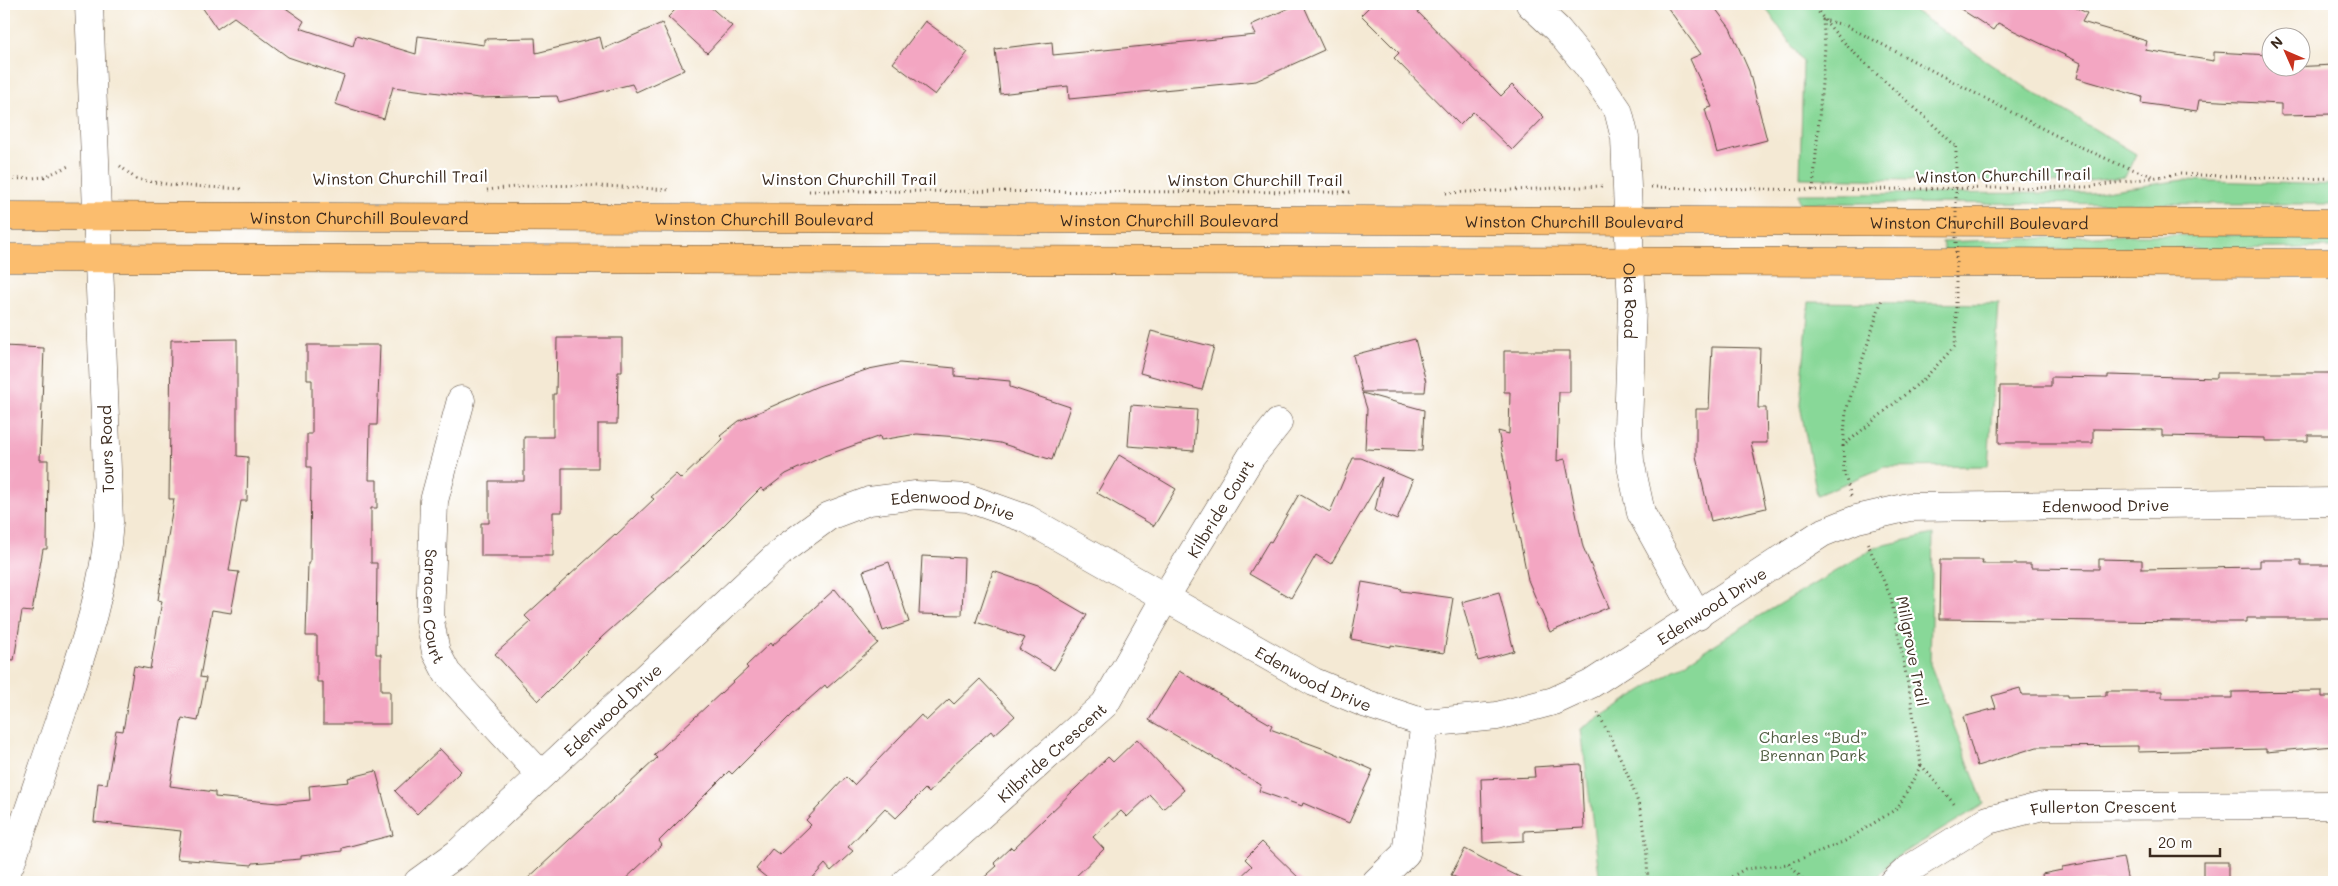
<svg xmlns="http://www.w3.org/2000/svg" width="2338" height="886" font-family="Mali,sans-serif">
<rect width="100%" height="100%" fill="#fff"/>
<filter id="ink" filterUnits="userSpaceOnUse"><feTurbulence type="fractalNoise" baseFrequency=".02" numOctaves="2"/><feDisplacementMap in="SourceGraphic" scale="10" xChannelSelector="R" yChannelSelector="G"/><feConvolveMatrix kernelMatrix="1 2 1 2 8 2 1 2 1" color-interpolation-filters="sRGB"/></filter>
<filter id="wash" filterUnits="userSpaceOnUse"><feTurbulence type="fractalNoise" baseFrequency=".0096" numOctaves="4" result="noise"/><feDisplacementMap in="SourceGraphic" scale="20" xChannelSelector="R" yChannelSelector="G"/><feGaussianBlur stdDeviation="1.12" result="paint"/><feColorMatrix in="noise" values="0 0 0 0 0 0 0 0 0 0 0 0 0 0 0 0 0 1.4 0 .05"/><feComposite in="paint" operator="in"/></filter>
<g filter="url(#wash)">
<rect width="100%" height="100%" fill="#f4e9d4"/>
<g fill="#88d898" stroke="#62815b">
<polygon points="1763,4 1904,4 2031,91 2136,154 2125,177 2070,183 1800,178 1803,62"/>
<polygon points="2183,180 2334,185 2334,204 1799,203 1798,194 2091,193"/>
<polygon points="2121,235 2334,235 2334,248 1944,250 1942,242"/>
<polygon points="1809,302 1999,304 1988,466 1885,467 1817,495 1800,405"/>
<polygon points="1933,534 1930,664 1984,804 1889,862 1874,882 1600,882 1581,729 1755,619 1876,547"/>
</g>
<g id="blocks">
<g fill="#f3a6c2">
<polygon points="200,4 280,4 304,21 300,28 353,46 356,36 416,54 418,36 484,45 484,39 535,38 536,53 600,37 603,49 662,23 684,70 636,92 632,84 559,102 557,96 479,98 393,87 384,119 335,104 344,76 288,57 234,17 217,29"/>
<polygon points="681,4 707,4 732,26 707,53 668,17"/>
<polygon points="1298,4 1303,4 1324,50 1256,81 1069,99 1068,86 1000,94 995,49 1052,42 1053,55 1256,35 1251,25"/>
<polygon points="1372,4 1410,4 1501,96 1512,85 1544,117 1512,150 1473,112 1460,125 1394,58 1399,53 1361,15"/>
<polygon points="1665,4 1712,4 1730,28 1749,71 1767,140 1717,153 1705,109 1712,107 1690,59 1701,54"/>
<polygon points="1953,4 2068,4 2087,13 2082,22 2147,41 2145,50 2214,61 2214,52 2270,55 2270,68 2334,65 2334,114 2281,115 2281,104 2199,100 2197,111 2141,103 2142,97 2077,78 2081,63 1998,23 1993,30"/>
<polygon points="925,21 968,52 935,95 893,63"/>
<polygon points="1151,331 1214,347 1202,390 1140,373"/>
<polygon points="557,338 622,338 622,372 618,372 617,424 598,424 598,468 562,468 562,512 553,512 553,556 481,556 481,523 489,523 489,481 524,481 524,437 553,437 553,394 556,394"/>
<polygon points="237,339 237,456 248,457 247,501 241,501 229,571 239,572 231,613 212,610 200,677 206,678 198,721 182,718 170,786 215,792 215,797 278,803 310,800 309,786 349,782 348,778 376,771 393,835 342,848 342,851 301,856 301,859 253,863 252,865 177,859 181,831 94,822 98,783 107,784 116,730 123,731 134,666 150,669 162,601 158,600 174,499 169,499 171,340"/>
<polygon points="1415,339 1426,382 1425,392 1362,392 1353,355"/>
<polygon points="307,345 380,345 377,425 370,425 369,480 377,480 377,508 371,508 371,563 377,563 376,654 381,654 381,691 390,691 390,724 323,724 323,682 317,682 317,636 306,636 308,563 310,563 311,467 307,467 307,434 312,434 312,380 307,380"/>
<polygon points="4,346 44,348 40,460 48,460 47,549 43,549 32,612 22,611 14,660 4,659"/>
<polygon points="1712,347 1760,348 1758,408 1766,408 1767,443 1751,443 1766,508 1711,521 1696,456 1696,409 1709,409"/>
<polygon points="1504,351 1570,351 1570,392 1559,392 1557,461 1565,459 1583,547 1609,607 1550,632 1528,580 1498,431 1509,434 1510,392 1504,392"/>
<polygon points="900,363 955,368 955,376 1010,381 1010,387 1070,407 1052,460 1000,443 959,437 917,434 881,440 880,436 824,456 786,474 764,491 761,488 692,557 603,636 538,701 495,654 531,622 525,616 615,534 616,535 654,499 651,497 676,474 681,479 723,439 720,436 739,421 818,386 869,369"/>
<polygon points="2217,373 2334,373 2334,435 2308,435 2308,441 2265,441 2265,438 2162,436 2162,430 2093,429 2093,443 1999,443 2000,386 2051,386 2051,377 2108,378 2108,375 2217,378"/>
<polygon points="1362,393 1424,410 1422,451 1365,449 1367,409"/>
<polygon points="1131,405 1197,410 1194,451 1128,446"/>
<polygon points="1119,455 1176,489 1154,526 1097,493"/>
<polygon points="1353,458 1361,458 1413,480 1397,520 1375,511 1382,477 1331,564 1316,555 1291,598 1249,574 1269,541 1271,542 1299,494 1330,512"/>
<polygon points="922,556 964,558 962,615 919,614"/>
<polygon points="2099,559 2142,560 2142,569 2260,567 2260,560 2301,560 2301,565 2334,565 2334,618 2247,618 2247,622 2188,622 1939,619 1940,560 1983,560 1982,564 2031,564 2031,568 2099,569"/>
<polygon points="889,562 909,622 883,631 863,571"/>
<polygon points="993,571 1037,586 1087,615 1054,670 1019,649 1025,638 976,622"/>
<polygon points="1362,582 1402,589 1401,591 1453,598 1444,653 1391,645 1391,647 1351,639"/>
<polygon points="835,589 878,643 827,688 825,685 791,715 732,774 729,771 659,841 662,845 622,882 524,882 657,758 654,755 748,668 746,666 770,643 772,646"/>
<polygon points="1499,592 1514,651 1478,661 1462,602"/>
<polygon points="1179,671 1272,725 1270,729 1330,751 1373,770 1349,823 1303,803 1302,806 1259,791 1261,785 1149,720"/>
<polygon points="980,679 1015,716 994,735 991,731 954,764 929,793 925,789 896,818 885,808 848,847 853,851 831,871 825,864 809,882 772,882 756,869 772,849 780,855 811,825 806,820 846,777 854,785 921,715 926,721 949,699 954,704"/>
<polygon points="2020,688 2022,695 2068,695 2068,697 2106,696 2106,691 2162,691 2162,698 2232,698 2232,692 2322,691 2322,697 2334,697 2334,746 2266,752 2266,749 2138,752 2138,746 2037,747 1977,766 1963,717 1996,708 1992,696"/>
<polygon points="1137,739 1184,790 1163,809 1150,795 1127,817 1121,811 1093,837 1104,849 1070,882 979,882 997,866 994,863 1011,847 1013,849 1108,757 1113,762"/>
<polygon points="440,749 461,771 417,814 395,791"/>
<polygon points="1581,764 1584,828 1524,831 1524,841 1483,843 1481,779 1535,777 1534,767"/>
<polygon points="1262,842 1303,882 1235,882 1252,866 1245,859"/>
<polygon points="1465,849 1497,866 1530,882 1465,882 1451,875"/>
<polygon points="2123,857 2128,882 2043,882 2042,874 2062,870 2062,867"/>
<rect x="2203" y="862" width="25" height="20"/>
</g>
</g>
</g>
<g filter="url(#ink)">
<use href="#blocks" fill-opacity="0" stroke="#574739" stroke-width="1"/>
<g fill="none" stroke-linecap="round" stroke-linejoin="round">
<defs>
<g id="minor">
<path id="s1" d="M1530 4 1557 29 1586 64 1618 110 1625 138 1630 262 1632 306 1628 429 1630 461 1641 513 1698 616"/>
<path id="s2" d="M461 400 434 501 430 621 436 652 447 673 541 775"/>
<path d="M4 877 12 860C29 809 46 758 64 707 84 647 105 586 109 522L89 4"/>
<path id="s3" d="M418 882 458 853 784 549 829 516 869 501 916 495 968 498 1027 519 1314 682 1367 704 1425 723 1497 716 1554 701 1591 684 1822 533 1857 519 1909 507 2334 502"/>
<path id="s4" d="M906 882 1105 704 1166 596 1251 457 1278 423"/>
<polyline points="1376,882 1406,853 1425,723"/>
<path id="s5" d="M1894 882 1906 871 1988 820 2043 806 2334 805"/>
</g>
<g id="major">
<path id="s6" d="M4 216 2334 223"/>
<polyline points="4,258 2334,263"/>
</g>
</defs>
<use href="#minor" stroke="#574739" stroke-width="29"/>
<use href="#major" stroke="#574739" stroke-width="29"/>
<g stroke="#574739" stroke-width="3" stroke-dasharray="1 4" stroke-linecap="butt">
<path d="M1813 4C1851 60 1909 98 1956 147"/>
<polyline points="120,166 136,179 172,185 243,189"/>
<polyline points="4,180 44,177 71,165"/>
<polyline points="1651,187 1813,190 2087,187 2179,174 2290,179 2334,178"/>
<path d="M487 190C548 182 609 186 670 190"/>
<polyline points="1813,190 1825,47 1823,20 1845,25 2053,134 2120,165 2156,177"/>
<polyline points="809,191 1350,192"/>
<polyline points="1446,193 1602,186"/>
<polyline points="1843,446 1846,411 1882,299"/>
<polyline points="1851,496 1844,472 1843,446 1925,378 1955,346 1956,328"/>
<path d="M1598 713C1614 744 1639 793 1644 828 1647 846 1647 864 1648 882"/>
<polyline points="1921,765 1955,805"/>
<polyline points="1788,864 1806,882"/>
<polyline points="1723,882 1745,869 1788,864 1845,841 1898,808 1921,765 1911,700 1891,598 1867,542"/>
</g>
<use href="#minor" stroke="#fff" stroke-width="28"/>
<use href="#major" stroke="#fbbd6e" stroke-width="28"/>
<polyline stroke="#574739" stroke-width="3" stroke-dasharray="1 4" stroke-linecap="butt" points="1956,147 1956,328"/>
</g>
</g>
<g text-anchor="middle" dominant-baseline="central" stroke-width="4.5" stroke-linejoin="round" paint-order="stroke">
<g font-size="16" fill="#3b2a1e" stroke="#fff">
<text transform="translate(2003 175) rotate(-1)">Winston Churchill Trail</text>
<text transform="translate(400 177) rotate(-1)">Winston Churchill Trail</text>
<text x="849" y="178">Winston Churchill Trail</text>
<text x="1255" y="179">Winston Churchill Trail</text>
<text stroke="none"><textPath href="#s6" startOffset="355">Winston Churchill Boulevard</textPath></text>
<text stroke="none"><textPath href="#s6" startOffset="760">Winston Churchill Boulevard</textPath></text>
<text stroke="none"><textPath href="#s6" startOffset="1165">Winston Churchill Boulevard</textPath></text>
<text stroke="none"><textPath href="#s6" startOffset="1570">Winston Churchill Boulevard</textPath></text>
<text stroke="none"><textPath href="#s6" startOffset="1975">Winston Churchill Boulevard</textPath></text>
<text stroke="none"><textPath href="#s1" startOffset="330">Oka Road</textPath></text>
<text transform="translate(106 449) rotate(-92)">Tours Road</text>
<text stroke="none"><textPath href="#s3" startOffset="1940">Edenwood Drive</textPath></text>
<text stroke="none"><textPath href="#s3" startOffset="679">Edenwood Drive</textPath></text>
<text stroke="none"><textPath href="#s4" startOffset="494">Kilbride Court</textPath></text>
<text stroke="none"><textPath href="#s2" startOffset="210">Saracen Court</textPath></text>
<text stroke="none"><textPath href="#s3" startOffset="1520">Edenwood Drive</textPath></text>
<text transform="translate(1913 651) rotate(79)">Millgrove Trail</text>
<text stroke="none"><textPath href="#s3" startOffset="1084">Edenwood Drive</textPath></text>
<text stroke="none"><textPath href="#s3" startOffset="260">Edenwood Drive</textPath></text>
<text stroke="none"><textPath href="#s4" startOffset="195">Kilbride Crescent</textPath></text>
<text stroke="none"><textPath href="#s5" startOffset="230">Fullerton Crescent</textPath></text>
</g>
<g font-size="16" fill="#525e43" stroke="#fff">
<text x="1813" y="736">Charles “Bud”<tspan x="1813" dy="18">Brennan Park</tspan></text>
</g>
</g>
<rect width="2338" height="886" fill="none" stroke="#fff" stroke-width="20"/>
<g transform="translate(2286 52) rotate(315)"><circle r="24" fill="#ffffff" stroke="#b1aaa5"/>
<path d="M0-4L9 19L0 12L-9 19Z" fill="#c8321e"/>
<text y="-8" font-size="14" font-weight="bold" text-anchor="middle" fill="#3b2a1e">N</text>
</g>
<path d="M2150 848v8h70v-8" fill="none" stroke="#3b2a1e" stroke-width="2.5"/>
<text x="2158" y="848" font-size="15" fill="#3b2a1e" stroke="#ffffff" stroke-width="4" paint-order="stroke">20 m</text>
</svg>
